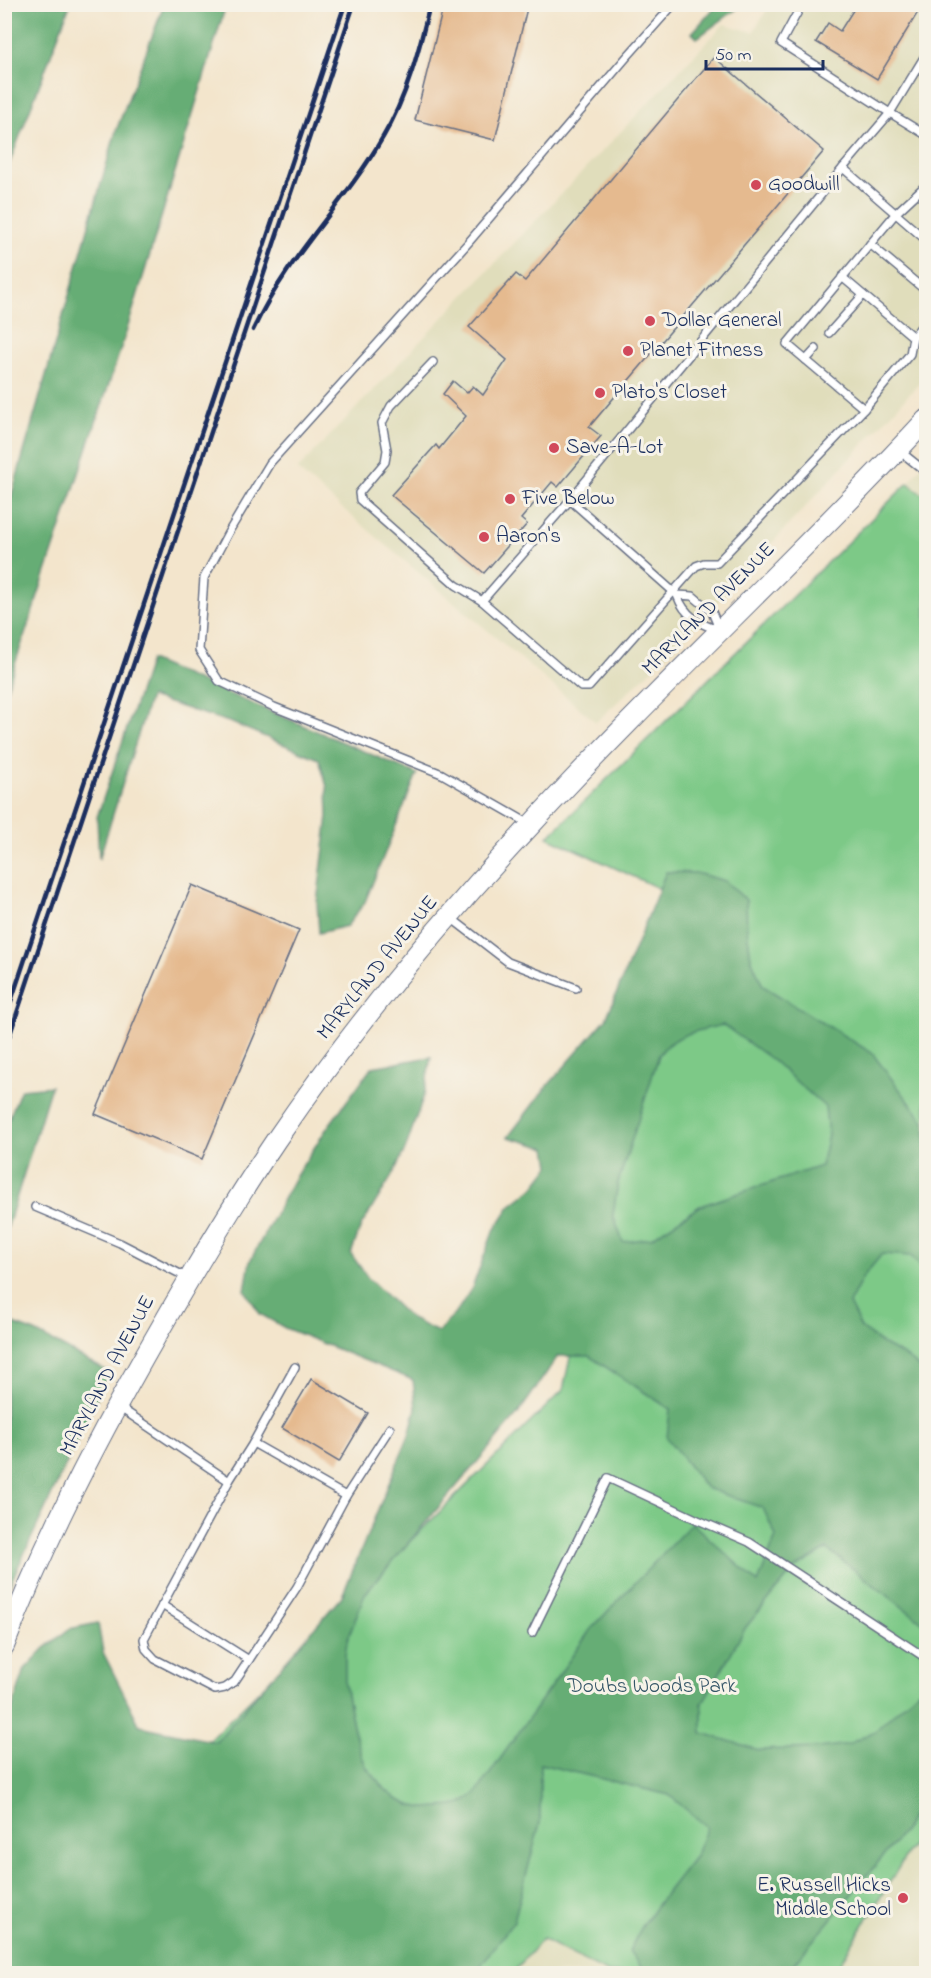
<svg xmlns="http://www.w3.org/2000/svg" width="931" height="1978" font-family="'Indie Flower',sans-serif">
<rect width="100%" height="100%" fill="#f7f3e8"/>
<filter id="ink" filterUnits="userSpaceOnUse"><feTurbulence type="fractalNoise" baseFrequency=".0167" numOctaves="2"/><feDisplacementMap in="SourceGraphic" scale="12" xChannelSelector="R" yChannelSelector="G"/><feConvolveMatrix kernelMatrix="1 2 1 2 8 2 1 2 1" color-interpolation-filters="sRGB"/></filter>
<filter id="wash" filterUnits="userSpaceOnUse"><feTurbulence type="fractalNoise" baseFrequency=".008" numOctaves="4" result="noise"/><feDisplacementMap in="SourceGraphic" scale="24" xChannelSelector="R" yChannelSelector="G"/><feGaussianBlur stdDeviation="1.35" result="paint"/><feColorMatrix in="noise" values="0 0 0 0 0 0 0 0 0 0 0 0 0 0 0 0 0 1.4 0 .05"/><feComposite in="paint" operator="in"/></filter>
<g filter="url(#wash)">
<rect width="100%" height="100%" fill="#f3e5cc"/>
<g fill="#e0ddbb">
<polygon points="770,5 926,5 926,376 675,648 596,722 297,470 724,24 753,32"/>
<polygon points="926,461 926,497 908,483"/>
<polygon points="926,1823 926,1973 834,1973"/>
<polygon points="542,1939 608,1973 513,1974"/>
</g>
<polygon fill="#7dc987" stroke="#4c7c72" stroke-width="1.5" points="908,483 926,497 926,1823 834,1973 608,1973 542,1939 513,1973 112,1973 101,1847 563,1390 671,894 548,837"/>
<g fill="#66ad74" stroke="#406e69" stroke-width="1.5" fill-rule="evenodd">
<polygon points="5,4 70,5 5,175 4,5"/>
<polygon points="164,5 226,5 125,336 5,694 5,518 116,131"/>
<polygon points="717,5 742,5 697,38 692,33"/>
<polygon points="150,660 417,774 365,902 347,926 319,933 317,903 328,816 327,787 319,759 232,723 150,697 99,859 97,817"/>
<path d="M666 872 696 873 725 881 746 900 747 929 751 958 763 986 872 1053 926 1124V1273L911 1256 882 1254 863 1277 849 1304 861 1328 884 1345 908 1358 926 1374V1625L827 1549 794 1569 746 1627 702 1704V1733L759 1750 819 1748 849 1744 875 1731 918 1691 926 1689V1788L904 1831 786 1973H645L629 1951 643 1925 660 1901 696 1855 707 1827 669 1795 540 1764V1823L514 1921 475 1973 5 1974V1731L25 1669 45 1648 69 1629 98 1623 103 1652 140 1726 216 1742 342 1596 409 1435 416 1408 413 1380 285 1328 260 1314 245 1290 250 1261 294 1179 327 1128 372 1067 431 1057 424 1095 405 1150 392 1176 361 1226 351 1254 368 1278 411 1319 438 1332 457 1311 472 1288 493 1232 510 1206 533 1188 550 1166 547 1148 508 1137 544 1090 606 1019ZM723 1025 771 1059 825 1107 828 1135 821 1166 700 1206 651 1238 623 1242 613 1215 618 1183 659 1055C673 1034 700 1030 723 1025ZM558 1356H589L670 1409 667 1438 706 1488 763 1508 776 1536 758 1583 692 1523 591 1629 477 1792 466 1801 453 1806 424 1808 410 1805 397 1799 386 1790 367 1768 361 1754 353 1726 345 1684V1656L347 1641 365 1594 518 1414Z"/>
<polygon points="51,1086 5,1235 5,1128 21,1089"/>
<polygon points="5,1321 35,1332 109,1372 5,1595"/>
</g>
<g id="blocks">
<g fill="#e5ba8f">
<polygon points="444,4 528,4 495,140 415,120"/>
<polygon points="857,4 923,4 877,79 816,42 828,23 840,31"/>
<polygon points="714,57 824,151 589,427 601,436 558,487 552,482 521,519 527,524 484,573 391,495 436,445 439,449 466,416 443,394 453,381 467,393 473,386 483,395 507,360 469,327 516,274 525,281"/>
<polygon points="192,885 299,930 202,1159 95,1114"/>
<polygon points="311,1379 368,1413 339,1462 282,1428"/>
</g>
</g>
</g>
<g filter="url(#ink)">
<use href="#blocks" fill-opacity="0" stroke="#676f84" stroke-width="1.5"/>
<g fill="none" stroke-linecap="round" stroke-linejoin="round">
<defs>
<g id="lane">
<polyline points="802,4 781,43 890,113 926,54"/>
<polyline points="926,135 890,113 843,168 926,240"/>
<polyline points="870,244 926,291"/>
<polyline points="829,333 863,295"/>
<polyline points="913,337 926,320"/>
<polyline points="806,360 816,349"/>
<polyline points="433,362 391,406 382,423 387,450 385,462 359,493 360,500 456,585 482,601"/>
<polyline points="864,409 787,344 896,213 926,185"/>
<polyline points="901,452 926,472"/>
<polyline points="570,500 482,601 581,687 589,687 696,566 704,563 717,563 864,409 910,354 913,337 842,277"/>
<path d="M677 595 693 596 712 612 720 631C700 624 685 617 677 595L570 500 843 168"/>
<polyline points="528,823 442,774 274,707 219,681 199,650 204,578 228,533 270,463 468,243 625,59 674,4"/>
<polyline points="451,918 508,962 576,988"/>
<polyline points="35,1207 120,1243 188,1278"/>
<polyline points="119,1407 229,1481 144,1639 146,1649 155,1659 215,1690 225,1688 235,1681 297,1587 346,1496 390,1428"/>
<polyline points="253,1443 295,1367"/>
<polyline points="229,1481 253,1443 346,1496"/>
<polyline points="162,1605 249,1660"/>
<polyline points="532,1633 608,1478 698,1520 749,1542 926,1658"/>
</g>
<path id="secondary" d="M4 1646C42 1547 91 1451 143 1359 185 1285 228 1211 276 1140 352 1029 438 924 530 826 658 686 798 559 926 420"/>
</defs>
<use href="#lane" stroke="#676f84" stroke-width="10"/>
<use href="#secondary" stroke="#676f84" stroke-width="22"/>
<use href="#lane" stroke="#fff" stroke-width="7"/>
<use href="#secondary" stroke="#fff" stroke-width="20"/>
<g stroke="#1b2f5e" stroke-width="4.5">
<path d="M253 330C287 257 343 206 383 137 407 97 419 50 430 4"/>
<polyline points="4,1022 345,4"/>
<polyline points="4,1052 354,4"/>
</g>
</g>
</g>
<g fill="#d1495b" stroke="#f7f3e8" stroke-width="2">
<circle cx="756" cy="185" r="6"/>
<circle cx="650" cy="321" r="6"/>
<circle cx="628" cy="351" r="6"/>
<circle cx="600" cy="393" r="6"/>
<circle cx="554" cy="448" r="6"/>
<circle cx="510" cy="499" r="6"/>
<circle cx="484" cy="537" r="6"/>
<circle cx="903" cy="1898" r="6"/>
</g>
<g text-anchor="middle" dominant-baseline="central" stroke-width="6" stroke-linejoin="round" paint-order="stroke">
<g font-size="21" fill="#1b2f5e" stroke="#f7f3e8" text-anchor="start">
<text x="768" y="185">Goodwill</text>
<text x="662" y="321">Dollar General</text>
<text x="640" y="351">Planet Fitness</text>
<text x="612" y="393">Plato's Closet</text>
<text x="566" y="448">Save-A-Lot</text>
<text x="522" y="499">Five Below</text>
<text x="496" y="537">Aaron's</text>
<text x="891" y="1886" text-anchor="end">E. Russell Hicks<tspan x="891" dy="24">Middle School</tspan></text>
</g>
<g font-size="21" fill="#1b2f5e" stroke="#f7f3e8">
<text transform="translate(709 609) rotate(-45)">MARYLAND AVENUE</text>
<text transform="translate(378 968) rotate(-51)">MARYLAND AVENUE</text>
<text transform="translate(108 1376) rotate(-62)">MARYLAND AVENUE</text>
</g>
<g font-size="21" fill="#345668" stroke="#f7f3e8">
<text x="652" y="1687">Doubs Woods Park</text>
</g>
</g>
<rect width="931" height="1978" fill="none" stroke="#f7f3e8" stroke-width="24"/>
<path d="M706 60v9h117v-9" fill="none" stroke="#1b2f5e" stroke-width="3"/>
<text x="715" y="60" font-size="18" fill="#1b2f5e" stroke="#f7f3e8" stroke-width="4.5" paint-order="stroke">50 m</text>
</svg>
